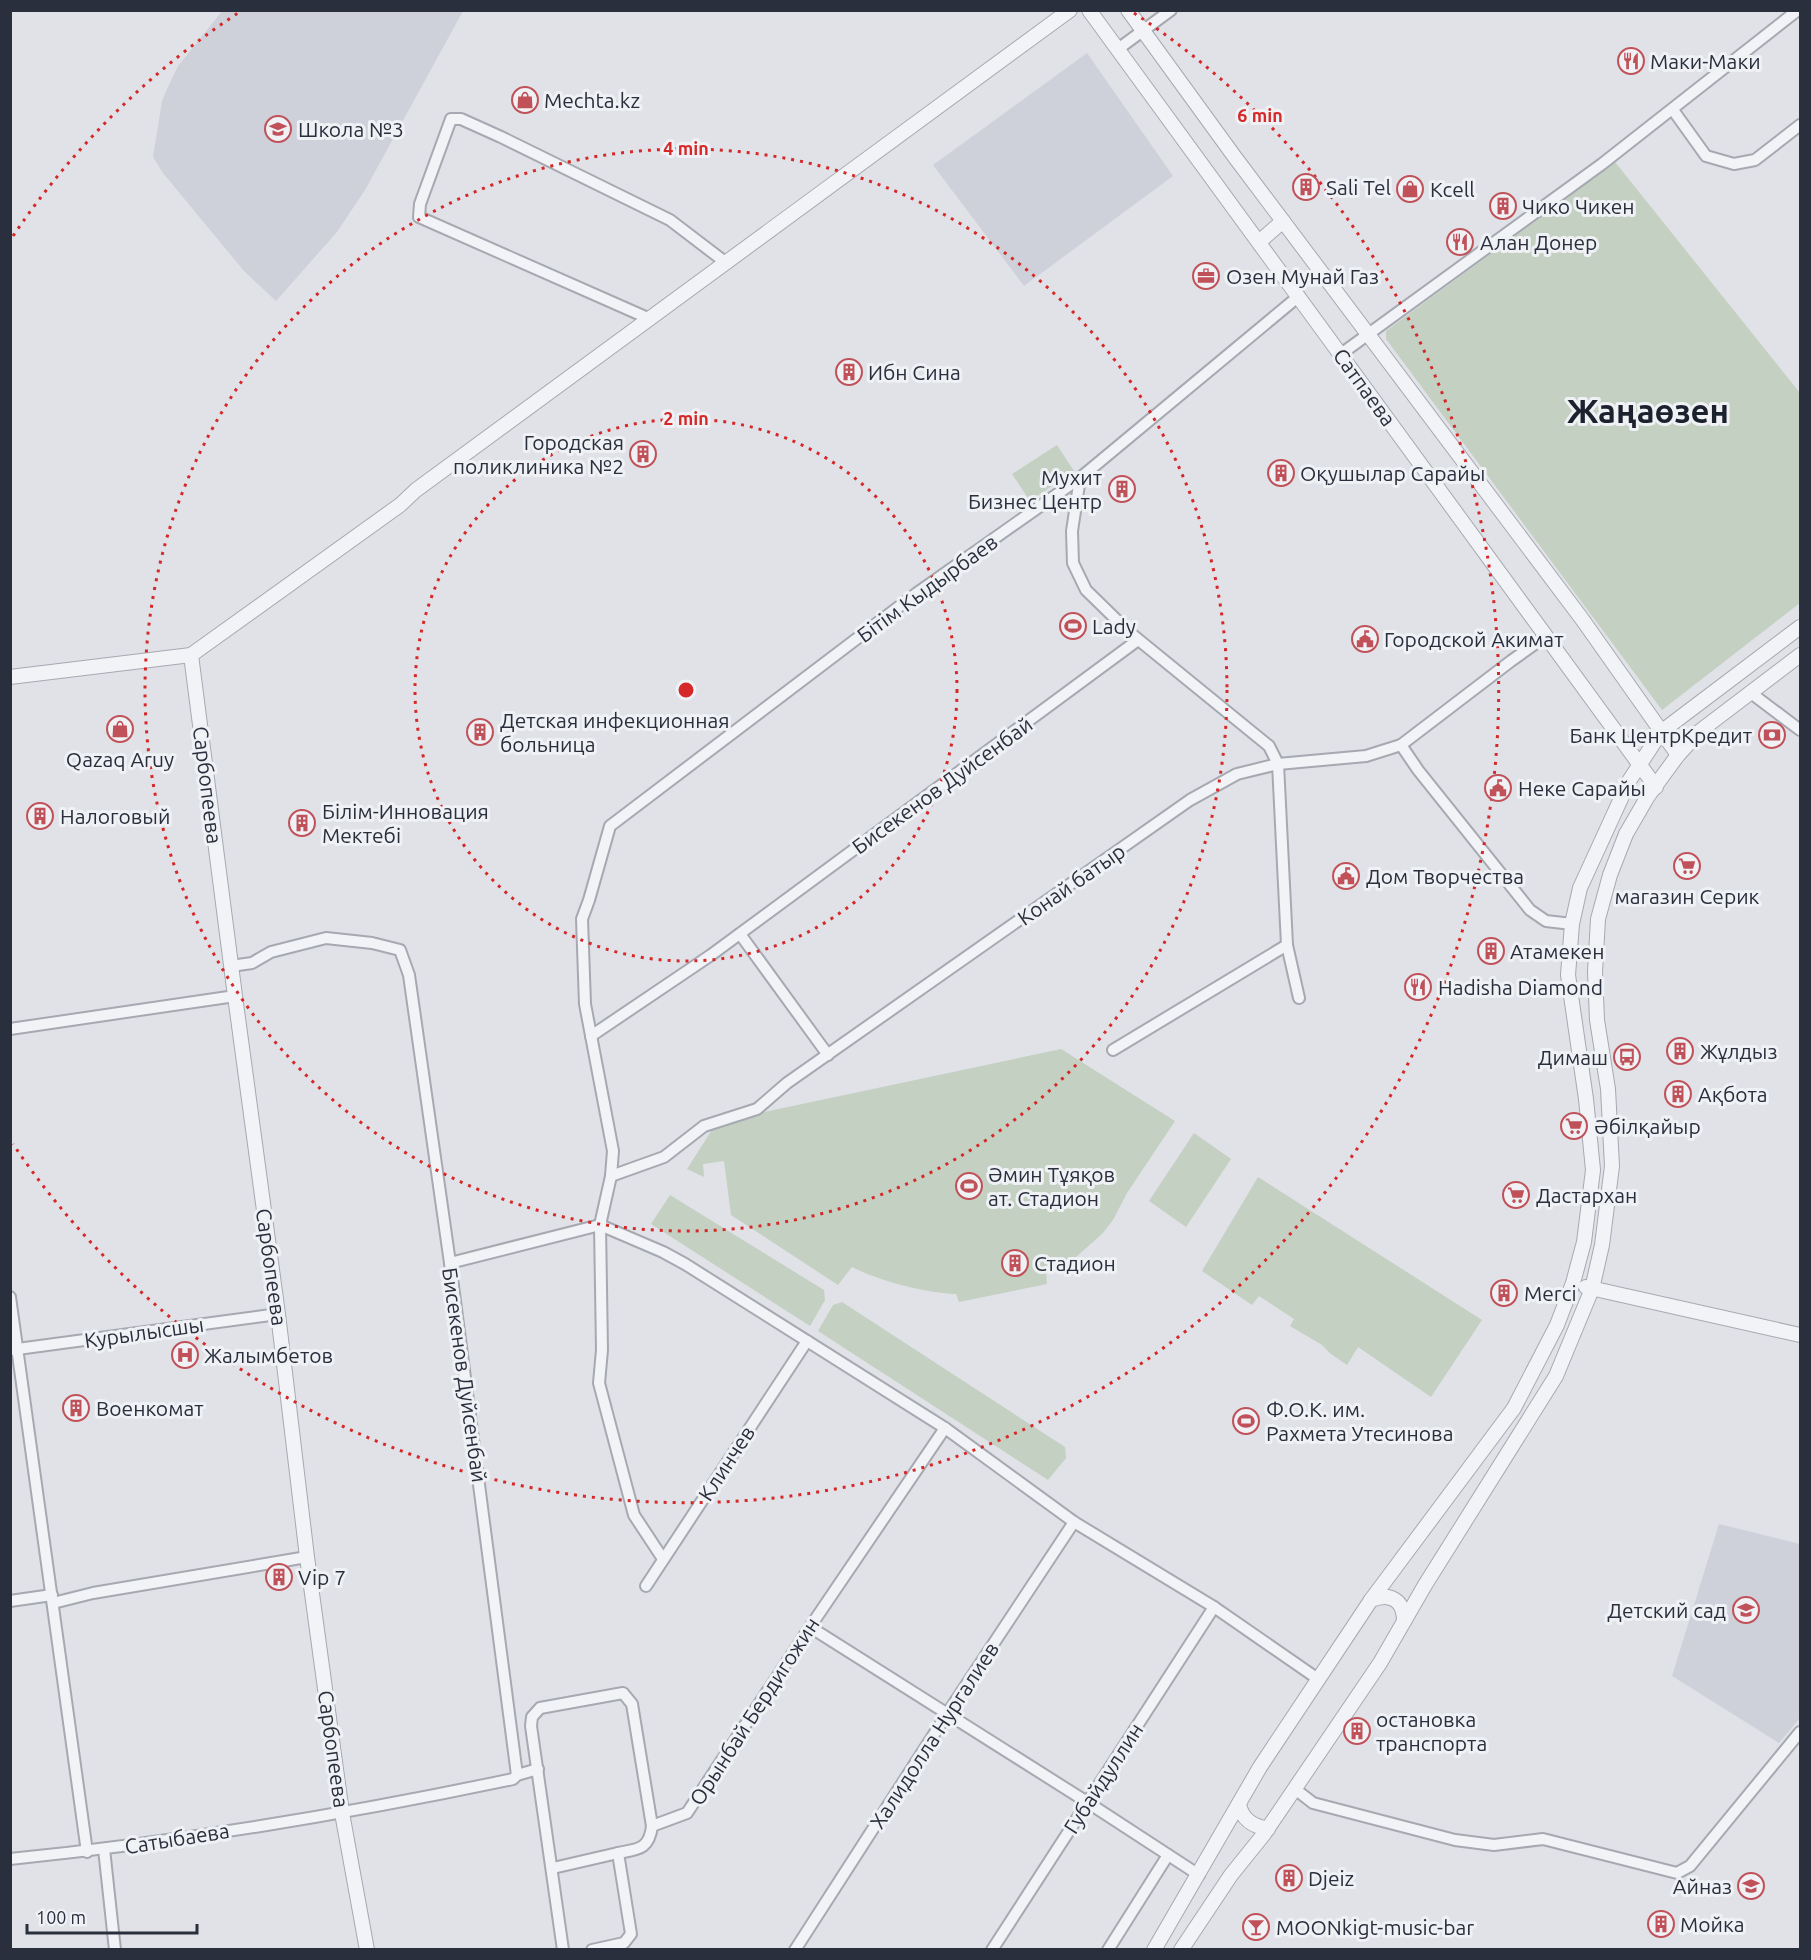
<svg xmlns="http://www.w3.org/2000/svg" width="1811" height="1960" font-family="Ubuntu,sans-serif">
<rect width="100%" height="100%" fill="#e0e2e7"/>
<g fill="#ced1d9">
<polygon points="223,10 463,11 365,190 337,232 276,301 244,271 163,173 153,157 162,101 167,89 178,66"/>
<polygon points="1087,53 1173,176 1024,286 933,165"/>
<polygon points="1719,1524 1800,1544 1800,1718 1779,1743 1672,1676"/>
</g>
<g fill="#c4d0c2">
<polygon points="1615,162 1800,393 1800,603 1662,710 1386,339 1386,331"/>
<polygon points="1057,445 1074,471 1030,501 1012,474"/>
<path d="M1061 1049 1175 1121 1127 1193 1113 1220 1103 1233 1075 1258 1046 1273 1047 1284 959 1302 956 1294C926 1293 879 1281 852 1267L838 1285 731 1215 724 1161 703 1164 704 1177 687 1169 717 1122Z"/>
<polygon points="1194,1133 1231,1159 1186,1227 1149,1201"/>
<polygon points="1258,1177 1482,1320 1431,1397 1358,1347 1347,1365 1331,1354 1322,1345 1290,1326 1294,1319 1259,1296 1252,1305 1202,1271"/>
<polygon points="670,1195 824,1290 825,1300 810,1326 651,1224"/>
<polygon points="842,1302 1065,1447 1066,1458 1048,1480 818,1331 833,1305"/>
</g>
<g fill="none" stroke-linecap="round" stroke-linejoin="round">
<defs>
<g id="minor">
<polyline points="1118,49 1171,10"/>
<polyline points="1673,110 1706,156 1734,164 1755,160 1800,125"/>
<polyline points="650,319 419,217 420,204 451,119 461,119 501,137 670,220 725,262"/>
<polyline points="1341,354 1602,164 1798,10"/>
<polyline points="1080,478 1072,531 1073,563 1086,590 1129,632 1269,746 1278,764 1287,945 1299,998"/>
<polyline points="1751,693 1800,730"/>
<polyline points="1401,745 1418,770 1530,910 1546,921 1572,924"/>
<polyline points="740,934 828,1055"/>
<polyline points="231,966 252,963 271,952 326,938 372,943 400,950 409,975 450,1263 517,1775"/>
<polyline points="10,1029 235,996"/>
<polyline points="591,1036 711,955 1138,640"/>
<polyline points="1113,1050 1287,945"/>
<polyline points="611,1176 664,1157 704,1126 757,1109 787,1083 1190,800 1237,774 1278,764 1366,756 1401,745 1511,661 1546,636"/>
<polyline points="450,1263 600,1225 663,1252 685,1264 945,1428 1074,1522 1214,1607 1318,1679"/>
<polyline points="10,1297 87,1852"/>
<polyline points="10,1350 278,1314"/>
<polyline points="663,1559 634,1515 599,1383 602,1350 600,1225 611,1176 613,1151 585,1004 582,919 589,900 610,826 917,593 1080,478 1299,296"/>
<polyline points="646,1586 807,1341"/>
<polyline points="10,1601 52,1595"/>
<polyline points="53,1603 93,1593 307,1557"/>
<polyline points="810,1627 1087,1802 1199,1875"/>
<polyline points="1295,1789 1313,1803 1455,1840 1494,1845 1543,1839 1677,1873 1690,1866 1800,1732"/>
<polyline points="104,1849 115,1950"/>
<path d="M10 1859C179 1842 347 1814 513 1779L517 1775 538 1769"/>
<polyline points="553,1868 618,1853"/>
<polyline points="563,1950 531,1726 532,1717 540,1708 623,1693 632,1704 652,1826 687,1813 810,1627 945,1428"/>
<path d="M592 1950 624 1943 631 1934 618 1853C638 1849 649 1850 652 1826"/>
<polyline points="795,1950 947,1714 1074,1522"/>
<polyline points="992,1950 1214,1607"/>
<polyline points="1108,1950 1168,1855"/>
</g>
<g id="tertiary">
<polyline points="1089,10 1656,787"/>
<polyline points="1128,10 1234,156 1582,619 1678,755"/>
<polyline points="1259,242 1283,221"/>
<polyline points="191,655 235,996 278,1314 307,1557 342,1813 367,1950"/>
<polyline points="10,677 191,655 400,505 416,490 1070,10"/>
<polyline points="1586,1287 1800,1335"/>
<path d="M1371 1600C1390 1592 1404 1600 1404 1621"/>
<path d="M1239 1804C1242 1820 1253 1826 1268 1829"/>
<polyline points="1154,1950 1260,1767 1371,1600 1514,1408 1557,1325 1573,1283 1584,1242 1593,1170 1586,1099 1568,975 1572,924 1580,888 1629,781 1661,732 1800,627"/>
<polyline points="1181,1950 1231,1875 1264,1834 1380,1663 1425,1585 1556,1376 1592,1289 1602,1245 1612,1166 1608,1089 1597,1020 1595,972 1598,919 1610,875 1626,834 1648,796 1678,755 1700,731 1800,655"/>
</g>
</defs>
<use href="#minor" stroke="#a6a9b1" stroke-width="14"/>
<use href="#tertiary" stroke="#a6a9b1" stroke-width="16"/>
<use href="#minor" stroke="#f2f3f6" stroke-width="10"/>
<use href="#tertiary" stroke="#f2f3f6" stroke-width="14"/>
</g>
<g fill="none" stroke="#d62828" stroke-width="3" stroke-dasharray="3 6">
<circle cx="686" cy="690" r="271"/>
<circle cx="686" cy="690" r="541"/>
<path d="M13 236A812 812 0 0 1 238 13M1134 13A812 812 0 1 1 13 1144"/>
</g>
<defs>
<symbol id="restaurant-ring" viewBox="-11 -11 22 22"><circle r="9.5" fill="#eff1f5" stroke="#c05159" stroke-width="1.5"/><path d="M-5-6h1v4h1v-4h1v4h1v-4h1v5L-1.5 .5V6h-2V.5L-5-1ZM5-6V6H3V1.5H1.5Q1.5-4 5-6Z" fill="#c05159"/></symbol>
<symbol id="shop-ring" viewBox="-11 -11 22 22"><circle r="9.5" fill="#eff1f5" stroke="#c05159" stroke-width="1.5"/><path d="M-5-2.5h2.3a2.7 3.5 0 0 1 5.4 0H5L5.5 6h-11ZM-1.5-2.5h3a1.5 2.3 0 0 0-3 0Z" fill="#c05159"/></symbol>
<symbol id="school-ring" viewBox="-11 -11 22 22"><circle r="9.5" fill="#eff1f5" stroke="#c05159" stroke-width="1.5"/><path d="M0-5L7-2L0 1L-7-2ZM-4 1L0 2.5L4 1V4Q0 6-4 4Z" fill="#c05159"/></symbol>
<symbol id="building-ring" viewBox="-11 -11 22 22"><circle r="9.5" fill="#eff1f5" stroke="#c05159" stroke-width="1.5"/><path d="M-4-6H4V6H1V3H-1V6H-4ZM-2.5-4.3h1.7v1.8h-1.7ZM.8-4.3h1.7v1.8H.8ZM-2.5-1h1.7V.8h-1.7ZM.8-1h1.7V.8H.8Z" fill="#c05159"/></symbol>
<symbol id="office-ring" viewBox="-11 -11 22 22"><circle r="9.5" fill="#eff1f5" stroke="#c05159" stroke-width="1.5"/><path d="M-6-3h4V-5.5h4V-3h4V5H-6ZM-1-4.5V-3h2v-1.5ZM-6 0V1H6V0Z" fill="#c05159"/></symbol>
<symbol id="stadium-ring" viewBox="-11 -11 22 22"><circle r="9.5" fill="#eff1f5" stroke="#c05159" stroke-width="1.5"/><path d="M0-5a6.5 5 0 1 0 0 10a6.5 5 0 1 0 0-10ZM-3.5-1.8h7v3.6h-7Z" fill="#c05159"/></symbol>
<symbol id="civic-ring" viewBox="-11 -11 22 22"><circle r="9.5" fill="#eff1f5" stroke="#c05159" stroke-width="1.5"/><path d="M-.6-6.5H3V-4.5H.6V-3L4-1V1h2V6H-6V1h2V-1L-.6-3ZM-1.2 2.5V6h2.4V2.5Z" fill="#c05159"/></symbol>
<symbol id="bank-ring" viewBox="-11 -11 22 22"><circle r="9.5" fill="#eff1f5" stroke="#c05159" stroke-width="1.5"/><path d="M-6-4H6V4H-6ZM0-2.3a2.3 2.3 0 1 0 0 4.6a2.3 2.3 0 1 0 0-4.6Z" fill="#c05159"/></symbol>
<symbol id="supermarket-ring" viewBox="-11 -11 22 22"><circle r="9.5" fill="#eff1f5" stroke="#c05159" stroke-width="1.5"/><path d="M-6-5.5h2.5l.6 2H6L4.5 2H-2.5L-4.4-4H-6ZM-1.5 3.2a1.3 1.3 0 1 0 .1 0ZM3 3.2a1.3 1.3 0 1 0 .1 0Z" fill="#c05159"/></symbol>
<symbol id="bus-ring" viewBox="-11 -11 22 22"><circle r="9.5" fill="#eff1f5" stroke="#c05159" stroke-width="1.5"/><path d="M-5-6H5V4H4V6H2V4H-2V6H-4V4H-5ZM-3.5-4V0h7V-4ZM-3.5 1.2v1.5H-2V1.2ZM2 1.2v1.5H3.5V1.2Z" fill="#c05159"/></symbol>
<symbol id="hospital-ring" viewBox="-11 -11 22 22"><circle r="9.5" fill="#eff1f5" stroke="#c05159" stroke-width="1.5"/><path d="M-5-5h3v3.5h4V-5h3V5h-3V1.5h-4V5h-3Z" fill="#c05159"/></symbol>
<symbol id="bar-ring" viewBox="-11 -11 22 22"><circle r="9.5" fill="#eff1f5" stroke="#c05159" stroke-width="1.5"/><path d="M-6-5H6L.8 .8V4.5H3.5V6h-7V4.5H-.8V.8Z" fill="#c05159"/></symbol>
</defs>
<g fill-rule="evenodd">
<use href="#restaurant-ring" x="1616" y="46" width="30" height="30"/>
<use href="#shop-ring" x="510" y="85" width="30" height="30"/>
<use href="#school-ring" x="263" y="114" width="30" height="30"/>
<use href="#building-ring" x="1291" y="172" width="30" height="30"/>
<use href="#shop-ring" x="1395" y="174" width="30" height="30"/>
<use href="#building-ring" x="1488" y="191" width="30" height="30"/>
<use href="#restaurant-ring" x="1445" y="227" width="30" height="30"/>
<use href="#office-ring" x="1191" y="261" width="30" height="30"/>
<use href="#building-ring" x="834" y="357" width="30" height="30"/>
<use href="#building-ring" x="628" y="439" width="30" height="30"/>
<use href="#building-ring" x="1266" y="458" width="30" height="30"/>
<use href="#building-ring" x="1107" y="474" width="30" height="30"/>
<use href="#stadium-ring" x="1058" y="611" width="30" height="30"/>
<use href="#civic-ring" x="1350" y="624" width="30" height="30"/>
<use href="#shop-ring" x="105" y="714" width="30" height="30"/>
<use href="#building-ring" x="465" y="717" width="30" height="30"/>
<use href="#bank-ring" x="1757" y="720" width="30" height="30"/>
<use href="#civic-ring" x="1483" y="773" width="30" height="30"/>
<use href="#building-ring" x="25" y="801" width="30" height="30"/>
<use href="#building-ring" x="287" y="808" width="30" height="30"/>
<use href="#supermarket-ring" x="1672" y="851" width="30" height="30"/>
<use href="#civic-ring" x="1331" y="861" width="30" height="30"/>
<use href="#building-ring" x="1476" y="936" width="30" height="30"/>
<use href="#restaurant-ring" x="1403" y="972" width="30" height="30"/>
<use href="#building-ring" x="1665" y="1036" width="30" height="30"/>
<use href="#bus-ring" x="1612" y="1042" width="30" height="30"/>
<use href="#building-ring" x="1663" y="1079" width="30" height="30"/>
<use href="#supermarket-ring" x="1559" y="1111" width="30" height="30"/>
<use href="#stadium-ring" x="954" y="1171" width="30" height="30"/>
<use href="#supermarket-ring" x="1501" y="1180" width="30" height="30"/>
<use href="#building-ring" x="1000" y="1248" width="30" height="30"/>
<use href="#building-ring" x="1489" y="1278" width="30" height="30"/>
<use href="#hospital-ring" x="170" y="1340" width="30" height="30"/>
<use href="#building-ring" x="61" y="1393" width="30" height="30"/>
<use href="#stadium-ring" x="1231" y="1406" width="30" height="30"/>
<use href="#building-ring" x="264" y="1562" width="30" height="30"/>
<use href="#school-ring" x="1731" y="1595" width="30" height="30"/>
<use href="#building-ring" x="1342" y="1716" width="30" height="30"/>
<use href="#building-ring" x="1274" y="1863" width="30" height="30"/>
<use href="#school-ring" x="1736" y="1871" width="30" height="30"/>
<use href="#building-ring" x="1646" y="1909" width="30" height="30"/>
<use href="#bar-ring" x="1241" y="1912" width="30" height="30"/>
</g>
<g text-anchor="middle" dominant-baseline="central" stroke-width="6" stroke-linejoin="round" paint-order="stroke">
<g font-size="21" fill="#2a2f3d" stroke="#eff1f5" text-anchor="start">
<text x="1650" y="61">Маки-Маки</text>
<text x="544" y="100">Mechta.kz</text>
<text x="298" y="129">Школа №3</text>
<text x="1326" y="187">Sali Tel</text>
<text x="1430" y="189">Kcell</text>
<text x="1522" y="206">Чико Чикен</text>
<text x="1480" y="242">Алан Донер</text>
<text x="1226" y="276">Озен Мунай Газ</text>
<text x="868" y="372">Ибн Сина</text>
<text x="624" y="442" text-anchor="end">Городская<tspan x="624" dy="24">поликлиника №2</tspan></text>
<text x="1300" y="473">Оқушылар Сарайы</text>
<text x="1102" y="477" text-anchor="end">Мухит<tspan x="1102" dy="24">Бизнес Центр</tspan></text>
<text x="1092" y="626">Lady</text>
<text x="1384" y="639">Городской Акимат</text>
<text x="500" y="720">Детская инфекционная<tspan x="500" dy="24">больница</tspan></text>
<text x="1752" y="735" text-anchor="end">Банк ЦентрКредит</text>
<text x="120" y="759" text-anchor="middle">Qazaq Aruy</text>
<text x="1518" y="788">Неке Сарайы</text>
<text x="322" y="811">Білім-Инновация<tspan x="322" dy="24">Мектебі</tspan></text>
<text x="60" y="816">Налоговый</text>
<text x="1366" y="876">Дом Творчества</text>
<text x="1687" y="896" text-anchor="middle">магазин Серик</text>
<text x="1510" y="951">Атамекен</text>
<text x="1438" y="987">Hadisha Diamond</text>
<text x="1700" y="1051">Жұлдыз</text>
<text x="1608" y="1057" text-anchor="end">Димаш</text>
<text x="1698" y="1094">Ақбота</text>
<text x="1594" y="1126">Әбілқайыр</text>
<text x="988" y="1174">Әмин Тұяқов<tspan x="988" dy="24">ат. Стадион</tspan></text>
<text x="1536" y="1195">Дастархан</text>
<text x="1034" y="1263">Стадион</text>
<text x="1524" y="1293">Merci</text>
<text x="204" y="1355">Жалымбетов</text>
<text x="96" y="1408">Военкомат</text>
<text x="1266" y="1409">Ф.О.К. им.<tspan x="1266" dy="24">Рахмета Утесинова</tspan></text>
<text x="298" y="1577">Vip 7</text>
<text x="1726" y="1610" text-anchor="end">Детский сад</text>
<text x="1376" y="1719">остановка<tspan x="1376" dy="24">транспорта</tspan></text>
<text x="1308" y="1878">Djeiz</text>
<text x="1732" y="1886" text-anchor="end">Айназ</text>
<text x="1680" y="1924">Мойка</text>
<text x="1276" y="1927">MOONkigt-music-bar</text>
</g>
<g font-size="21" fill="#2a2f3d" stroke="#eff1f5">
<text transform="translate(1365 387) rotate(54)">Сатпаева</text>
<text transform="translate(927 588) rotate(-36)">Бiтiм Кыдырбаев</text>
<text transform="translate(208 785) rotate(83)">Сарбопеева</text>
<text transform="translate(942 785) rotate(-36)">Бисекенов Дуйсенбай</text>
<text transform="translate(1071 884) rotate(-35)">Конай батыр</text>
<text transform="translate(272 1267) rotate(82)">Сарбопеева</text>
<text transform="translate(144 1332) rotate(-8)">Курылысшы</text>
<text transform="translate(465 1375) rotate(82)">Бисекенов Дуйсенбай</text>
<text transform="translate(726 1463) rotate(-57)">Клинчев</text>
<text transform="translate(754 1711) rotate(-57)">Орынбай Бердигожин</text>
<text transform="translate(934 1735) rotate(-57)">Халидолла Нургалиев</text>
<text transform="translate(334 1749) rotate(82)">Сарбопеева</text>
<text transform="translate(1103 1778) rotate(-57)">Губайдуллин</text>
<text transform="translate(177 1838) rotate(-9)">Сатыбаева</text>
</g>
<g font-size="33" font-weight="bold" fill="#1c212e" stroke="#eff1f5">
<text x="1648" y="410">Жаңаөзен</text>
</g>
</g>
<circle cx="686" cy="690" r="9" fill="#d62828" stroke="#eff1f5" stroke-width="3"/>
<g font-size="18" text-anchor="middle" font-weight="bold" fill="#d62828" stroke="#eff1f5" stroke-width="6" stroke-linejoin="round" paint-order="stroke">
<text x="1260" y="122">6 min</text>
<text x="686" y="155">4 min</text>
<text x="686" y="425">2 min</text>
</g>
<rect width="1811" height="1960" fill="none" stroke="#2a2f3d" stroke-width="24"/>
<path d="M27 1924v9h170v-9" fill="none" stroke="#2a2f3d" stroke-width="3"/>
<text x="36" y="1924" font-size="18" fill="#2a2f3d" stroke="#eff1f5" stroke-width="4.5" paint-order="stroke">100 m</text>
</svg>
